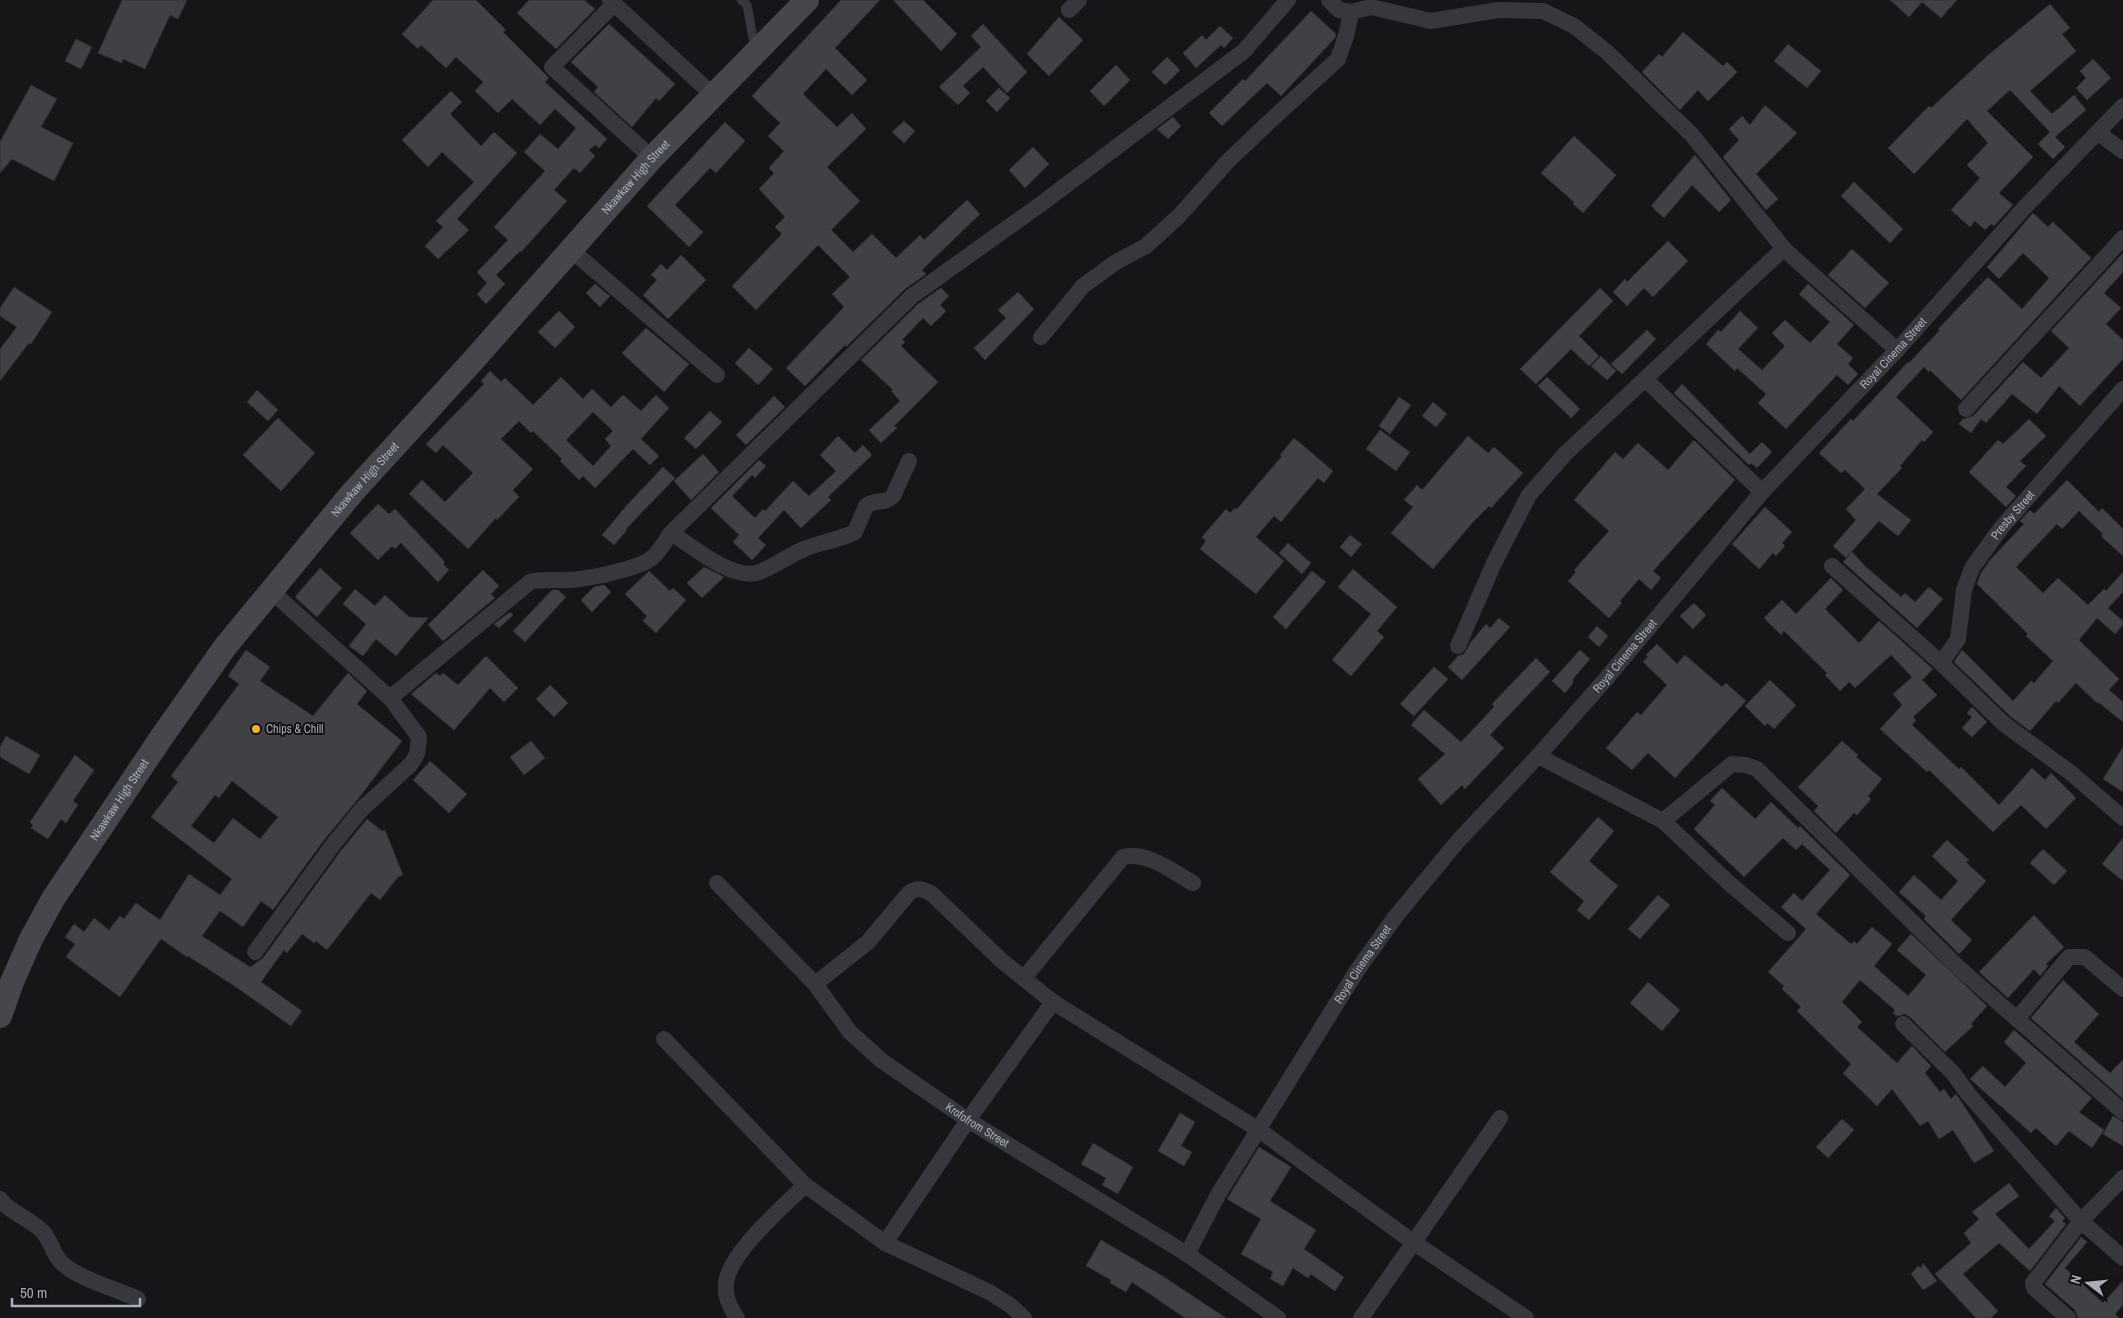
<svg xmlns="http://www.w3.org/2000/svg" width="2123" height="1318" font-family="'Archivo Narrow',sans-serif">
<rect width="100%" height="100%" fill="#161618"/>
<g fill="#404145" stroke="#303034" fill-rule="evenodd">
<polygon points="122,0 187,0 178,19 170,15 145,69 123,59 122,63 98,53"/>
<polygon points="433,0 476,0 506,30 503,32 549,78 545,82 607,139 599,148 595,145 589,150 595,156 580,173 574,168 554,190 567,201 521,252 520,251 496,275 505,284 486,304 477,294 487,283 477,272 508,240 494,227 545,171 524,152 540,134 558,149 576,128 555,109 540,125 512,99 498,113 475,91 483,82 456,57 446,68 421,45 418,49 402,34"/>
<polygon points="529,0 584,0 595,9 556,49 517,13"/>
<polygon points="841,0 880,0 835,48 867,80 852,95 826,69 803,94 837,127 852,113 866,129 827,167 860,201 831,230 853,252 872,234 896,258 920,235 924,240 967,200 980,214 922,270 926,274 905,289 846,347 845,345 805,386 786,368 844,307 832,294 850,277 818,245 756,310 732,286 782,234 775,227 785,217 759,189 774,173 769,168 784,151 768,136 780,123 752,96"/>
<polygon points="893,0 923,0 957,34 941,51"/>
<polygon points="1890,0 1957,0 1941,18 1922,2 1909,17"/>
<polygon points="2050,4 2070,28 2062,34 2076,51 2030,91 2052,114 2074,95 2086,110 2055,137 2065,147 2053,159 2038,144 2050,132 2010,90 1987,111 2033,157 1999,193 2013,205 1994,226 1991,224 1985,230 1975,221 1970,227 1951,210 1980,178 1967,165 1988,143 1967,119 1914,174 1888,148 1929,106 1931,108 1986,57"/>
<polygon points="1311,11 1336,34 1335,38 1281,96 1267,83 1222,126 1209,113 1243,79 1245,81"/>
<polygon points="1059,17 1083,40 1049,76 1027,54"/>
<polygon points="609,24 675,84 659,101 656,98 632,127 594,92 598,87 571,62"/>
<polygon points="983,24 1027,72 1007,93 983,67 963,86 970,93 958,105 939,87 981,47 971,36"/>
<polygon points="1220,26 1233,38 1224,48 1221,45 1196,68 1183,53 1202,35 1206,40"/>
<polygon points="1683,32 1723,66 1727,62 1737,72 1708,101 1698,90 1680,110 1642,72 1659,54 1662,57"/>
<polygon points="76,39 92,47 81,69 65,61"/>
<polygon points="1788,44 1821,71 1807,88 1774,61"/>
<polygon points="1167,57 1180,70 1165,85 1152,72"/>
<polygon points="2093,59 2111,78 2087,100 2076,88 2086,78 2080,71"/>
<polygon points="1116,65 1130,80 1104,106 1090,91"/>
<polygon points="31,85 57,99 41,127 73,143 54,181 12,159 0,173 0,142"/>
<polygon points="999,88 1010,98 997,112 986,101"/>
<polygon points="451,91 462,102 450,114 481,146 494,132 517,153 457,219 469,230 438,259 425,246 443,227 436,221 474,182 442,152 428,167 402,140"/>
<polygon points="1765,105 1797,133 1756,174 1778,199 1766,210 1723,157 1739,140 1729,129 1742,116 1750,125"/>
<polygon points="1173,117 1181,126 1168,139 1157,129"/>
<polygon points="904,121 915,131 904,143 892,132"/>
<polygon points="725,122 745,141 716,173 710,168 675,205 703,232 689,247 647,206"/>
<polygon points="1574,136 1616,175 1583,213 1573,204 1574,202 1541,173"/>
<polygon points="1033,147 1049,164 1025,188 1009,170"/>
<polygon points="1695,155 1731,200 1719,212 1692,185 1664,218 1651,206"/>
<polygon points="1854,182 1903,229 1890,243 1841,196"/>
<polygon points="2033,213 2048,227 2053,222 2091,258 1961,400 1930,370 1929,372 1924,367 1896,397 1933,432 1924,442 1922,440 1900,466 1902,468 1877,494 1911,520 1898,536 1879,521 1846,558 1833,546 1856,520 1846,509 1865,489 1845,470 1841,473 1819,453 1851,419 1853,421 1908,362 1909,363 1940,330 1938,329 1988,277 2022,309 2049,278 2023,253 1999,279 1987,267"/>
<polygon points="1668,241 1688,261 1653,297 1644,288 1627,306 1613,292 1625,279 1627,282"/>
<polygon points="1852,249 1889,283 1865,308 1828,275"/>
<polygon points="2123,253 2123,272 2104,293 2121,308 2106,324 2123,340 2123,359 2080,406 2059,386 2037,414 2012,394 1986,423 1981,419 1971,433 1959,424 1963,419 1973,416 2023,362 2041,378 2069,348 2051,331"/>
<polygon points="681,255 706,280 668,319 643,295 657,280 651,275 661,264 667,270"/>
<polygon points="595,284 610,296 600,307 586,293"/>
<polygon points="1808,284 1854,325 1837,344 1853,358 1848,364 1858,374 1848,385 1837,375 1786,429 1758,403 1766,394 1737,368 1735,371 1706,344 1718,330 1721,332 1740,311 1758,328 1738,349 1762,370 1785,346 1772,333 1785,320 1810,343 1830,322 1799,294"/>
<polygon points="14,287 52,312 31,344 29,343 0,381 0,349 17,327 0,316 0,308"/>
<polygon points="941,288 949,296 940,305 946,311 931,326 923,318 902,340 905,342 901,346 938,382 894,426 897,428 881,443 869,430 900,401 891,391 893,390 861,360 918,304"/>
<polygon points="1600,288 1613,301 1579,336 1599,356 1589,366 1571,349 1536,384 1520,369"/>
<polygon points="1018,292 1034,309 985,360 974,348 1006,318 998,310"/>
<polygon points="559,311 575,327 555,348 538,332"/>
<polygon points="646,328 689,364 664,392 622,353"/>
<polygon points="1647,330 1656,339 1622,374 1611,364"/>
<polygon points="749,348 773,369 758,385 735,363"/>
<polygon points="1601,356 1616,371 1607,380 1591,366"/>
<path d="M490 371 501 382 505 378 533 405 561 377 583 399 592 389 611 407 623 395 641 411 656 395 669 408 641 439 659 456 650 465 633 449 595 488 583 476 579 480 560 461 562 459 533 431 531 433 519 421 501 439 533 469 513 490 519 497 497 520 496 518 468 549 409 494 422 480 445 502 473 473 443 445 436 453 426 444 484 384 481 381ZM593 412 613 431 605 439 611 446 593 466 566 440Z"/>
<polygon points="1547,377 1580,409 1571,418 1538,386"/>
<polygon points="1682,384 1750,454 1762,442 1772,452 1757,468 1751,463 1749,465 1674,393"/>
<polygon points="257,390 278,410 268,421 247,402"/>
<polygon points="774,396 785,407 746,445 736,435"/>
<polygon points="1399,397 1411,405 1390,434 1379,426"/>
<polygon points="1433,402 1447,414 1436,427 1422,416"/>
<polygon points="710,411 722,422 696,449 684,438"/>
<polygon points="278,418 315,453 281,491 243,455"/>
<polygon points="2029,419 2046,436 2020,461 2026,466 2006,487 2016,496 2006,507 1969,472 1998,440 2003,444"/>
<polygon points="1380,430 1410,452 1396,471 1366,449"/>
<polygon points="838,436 855,453 863,445 872,455 828,497 831,500 801,528 784,510 758,538 766,545 752,560 733,542 739,535 711,508 759,460 766,466 755,478 752,475 732,496 755,518 763,509 765,511 793,481 809,496 836,471 820,455"/>
<polygon points="1468,436 1488,453 1494,447 1523,473 1491,508 1489,506 1473,522 1433,569 1391,533 1413,507 1404,500 1417,485 1422,490"/>
<polygon points="1294,438 1333,471 1324,483 1318,478 1281,522 1274,516 1256,537 1284,561 1256,594 1200,549 1206,541 1202,537 1226,509 1230,513 1235,508 1237,509 1282,456 1280,455"/>
<polygon points="1694,440 1735,480 1653,571 1661,578 1651,590 1639,579 1620,601 1622,603 1609,618 1568,581 1576,572 1574,570 1609,531 1574,500 1615,452 1623,459 1638,443 1668,470"/>
<polygon points="703,454 719,472 691,500 674,481"/>
<polygon points="663,467 675,478 626,529 627,530 614,545 602,535 627,505"/>
<polygon points="2067,480 2099,512 2102,508 2123,529 2123,556 2101,536 2103,534 2079,511 2062,529 2057,524 2016,567 2043,593 2058,578 2088,605 2104,589 2106,591 2123,572 2123,592 2108,608 2123,621 2123,625 2115,634 2097,618 2079,640 2119,679 2109,690 2123,702 2123,722 2098,702 2097,703 2076,683 2058,703 2056,701 2030,731 2010,716 1954,662 1962,650 2013,701 2031,681 2034,683 2053,661 2026,636 2028,634 1977,584 1981,573 1991,559 2024,524 2020,521 2030,510 2034,514"/>
<polygon points="378,504 389,514 395,509 445,562 443,564 449,570 438,582 401,543 395,549 392,546 378,560 350,533"/>
<polygon points="1765,507 1792,532 1782,543 1785,546 1776,556 1773,553 1759,569 1732,544"/>
<polygon points="1350,535 1362,544 1351,557 1340,547"/>
<polygon points="1288,543 1311,563 1302,574 1279,553"/>
<polygon points="1852,552 1865,566 1901,597 1905,593 1915,602 1929,587 1943,599 1917,628 1843,562"/>
<polygon points="704,567 724,577 702,598 687,583"/>
<polygon points="320,568 342,588 317,617 295,597"/>
<polygon points="1353,569 1397,607 1377,631 1384,637 1351,676 1332,660 1371,614 1338,587"/>
<polygon points="483,570 499,586 491,594 495,598 443,641 428,625"/>
<polygon points="649,571 670,591 673,588 686,600 656,633 643,621 647,616 625,594"/>
<polygon points="1312,571 1326,582 1286,629 1273,617"/>
<polygon points="1831,578 1843,590 1825,609 1859,643 1879,621 1933,669 1922,680 1937,695 1913,717 1916,720 1912,725 1959,769 1961,767 1999,805 2032,768 2045,780 2051,773 2076,798 2046,829 2021,805 1993,832 1929,770 1927,772 1880,729 1902,705 1893,694 1912,677 1891,655 1855,688 1849,682 1840,691 1825,675 1827,673 1784,631 1781,635 1764,618 1782,600 1796,614"/>
<polygon points="604,585 611,592 592,612 581,600 594,587"/>
<polygon points="355,589 375,606 385,595 409,617 428,618 396,656 376,639 363,656 349,646 366,624 343,604"/>
<polygon points="552,590 558,590 566,597 525,642 513,631"/>
<polygon points="1694,603 1706,615 1693,629 1680,616"/>
<polygon points="510,612 513,615 499,628 494,624"/>
<polygon points="1499,618 1510,627 1462,680 1448,667 1458,656 1464,654 1471,642 1486,624 1490,628"/>
<polygon points="1597,626 1608,636 1599,647 1588,637"/>
<polygon points="1657,644 1677,664 1685,655 1722,687 1726,683 1746,701 1675,778 1648,753 1632,770 1606,748 1637,712 1641,715 1667,685 1643,662 1648,657 1646,655"/>
<path d="M246 650 270 667 260 681 313 716 348 673 367 691 357 704 402 741 358 799 324 840 273 910 261 901 243 927 220 911 202 936 250 967 252 966 263 958 340 852 367 819 382 831 385 830 403 875 398 877 380 900 371 893 327 950 316 941 314 943 302 934 287 953 284 950 261 982 302 1011 291 1026 236 987 188 956 187 957 161 939 120 997 66 957 75 944 65 937 74 924 84 932 94 918 109 930 120 916 124 919 136 903 160 920 189 874 220 895 232 879 151 817 178 782 171 776 239 684 228 676ZM232 781 278 817 260 839 233 818 214 843 191 826 215 795 219 798Z"/>
<polygon points="1580,650 1590,659 1572,680 1574,682 1565,693 1552,681"/>
<polygon points="486,656 518,688 504,702 490,688 454,730 411,694 436,673 440,676 443,673 458,685"/>
<polygon points="1536,658 1550,672 1490,735 1504,748 1465,789 1462,785 1441,805 1418,779 1445,754 1411,725 1424,710 1461,742 1494,707 1492,704"/>
<polygon points="1434,667 1448,679 1414,716 1400,704"/>
<polygon points="1770,680 1796,705 1774,729 1767,723 1765,726 1745,706"/>
<polygon points="550,685 568,703 554,717 536,699"/>
<polygon points="1972,707 1987,722 1972,737 1962,728 1972,717 1967,713"/>
<polygon points="6,736 40,755 29,774 0,757 0,747"/>
<polygon points="531,741 545,758 524,775 510,757"/>
<polygon points="1842,741 1858,755 1856,757 1882,779 1868,796 1871,799 1857,815 1854,813 1836,833 1814,811 1818,806 1798,787"/>
<polygon points="2123,747 2123,792 2103,779"/>
<polygon points="75,755 94,770 73,801 78,805 66,823 61,819 48,839 31,828 33,825 30,822"/>
<polygon points="430,761 467,794 449,813 413,780"/>
<polygon points="1722,788 1755,819 1771,802 1798,828 1800,826 1850,875 1816,914 1851,944 1854,941 1857,944 1872,927 1892,944 1874,966 1908,996 1926,975 1897,950 1911,934 1987,1006 1971,1024 1973,1026 1945,1052 1910,1017 1905,1014 1897,1016 1893,1013 1895,1010 1860,980 1842,1002 1862,1022 1857,1027 1897,1063 1912,1046 1931,1066 1925,1073 1940,1092 1944,1089 1951,1099 1956,1094 1994,1151 1974,1163 1953,1130 1939,1139 1928,1121 1920,1126 1892,1089 1877,1106 1843,1073 1851,1064 1797,1011 1801,1007 1782,989 1784,986 1768,972 1806,929 1781,907 1794,893 1802,901 1830,870 1802,844 1796,850 1783,838 1744,877 1694,829 1715,805 1710,801"/>
<polygon points="1598,817 1614,831 1589,861 1618,886 1589,920 1577,910 1584,901 1550,872"/>
<polygon points="2123,838 2123,881 2102,864"/>
<polygon points="1947,840 1969,860 1966,862 1986,881 1951,920 1972,940 1959,954 1924,919 1926,916 1899,892 1914,875 1941,900 1958,881 1932,856"/>
<polygon points="2043,849 2067,871 2054,885 2030,863"/>
<polygon points="1658,895 1670,905 1640,939 1628,929"/>
<polygon points="2034,915 2064,947 2046,964 2048,966 2040,976 2034,969 2008,998 1979,972"/>
<polygon points="2063,980 2099,1014 2074,1042 2110,1073 2123,1060 2123,1099 2031,1018"/>
<polygon points="1648,982 1680,1010 1662,1031 1630,1003"/>
<polygon points="2014,1030 2092,1098 2079,1112 2104,1130 2092,1148 2069,1131 2056,1146 2036,1128 2031,1133 1970,1079 1983,1066 2005,1087 2026,1063 2004,1042"/>
<polygon points="1180,1113 1195,1122 1181,1146 1192,1152 1184,1166 1158,1151"/>
<polygon points="2113,1116 2123,1122 2123,1146 2103,1134"/>
<polygon points="1842,1119 1854,1130 1828,1158 1816,1147"/>
<polygon points="1093,1143 1133,1167 1118,1194 1102,1185 1106,1178 1081,1164"/>
<polygon points="1259,1147 1291,1167 1270,1201 1316,1230 1304,1249 1344,1277 1335,1291 1311,1274 1308,1278 1293,1268 1283,1286 1270,1279 1273,1272 1241,1254 1261,1219 1227,1199"/>
<polygon points="2009,1183 2019,1196 1995,1214 2029,1249 2055,1221 2049,1216 2056,1208 2065,1218 2062,1221 2066,1224 2030,1271 1999,1243 1963,1274 1998,1311 1991,1318 1976,1318 1935,1274 1971,1243 1964,1233 1979,1219 1972,1212"/>
<polygon points="2081,1237 2087,1242 2065,1268 2103,1303 2123,1281 2123,1305 2115,1314 2119,1318 2078,1318 2075,1310 2045,1284"/>
<polygon points="1101,1240 1164,1277 1226,1318 1185,1318 1132,1282 1126,1292 1110,1283 1111,1280 1086,1266"/>
<polygon points="1923,1263 1937,1281 1923,1290 1911,1274 1918,1266 1921,1268"/>
</g>
<g fill="none" stroke-linecap="round" stroke-linejoin="round">
<polyline stroke="#37383d" stroke-width="9" points="741,0 747,5 755,49"/>
<g stroke="#37383d" stroke-width="16">
<polyline points="610,0 714,96"/>
<polyline points="1329,0 1339,10 1351,12 1371,7 1431,21 1498,10 1543,11 1574,26 1607,52 1692,135 1785,250 1897,350"/>
<polyline points="614,4 552,67 652,158"/>
<polyline points="1069,10 1079,0"/>
<polyline points="2098,133 2123,151"/>
<polyline points="571,250 717,375"/>
<polyline points="1041,337 1083,286 1116,262 1146,246 1179,216 1228,161 1269,122 1338,59 1346,36 1351,12"/>
<polyline points="1966,409 2123,238"/>
<path d="M1762 492 1645 379C1690 337 1734 294 1779 253L1785 250"/>
<path d="M671 533C692 546 731 579 756 573 771 569 789 555 804 549 821 542 839 540 855 532L866 506C874 499 886 504 893 496L909 461"/>
<polyline points="1832,566 1941,663 2004,724 2071,773 2123,818"/>
<polyline points="1458,646 1494,563 1529,495 1566,453 1645,379"/>
<path id="s1" d="M1941 663 1958 639 1964 590 1972 568 2001 528 2123 389"/>
<path d="M390 698 530 582C544 578 555 581 569 580 588 579 638 569 652 558 660 551 665 541 671 533L912 296 1041 204 1244 51 1288 0"/>
<polyline points="1538,756 1663,821 1730,884 1788,933"/>
<polyline points="1663,821 1732,764 1746,765 1757,769 1959,968 2123,1112"/>
<path id="s2" d="M717 883 815 984 850 1032 882 1061 968 1120 1187 1254 1278 1318"/>
<polyline points="255,952 332,846 361,810 411,764 417,754 418,746 419,737 390,698 270,590"/>
<path d="M1024 978 1123 857C1148 851 1173 872 1193 883"/>
<path d="M815 984 868 942 909 893C918 887 923 889 932 894L1002 961 1053 1002 1259 1130 1413 1242 1526 1318"/>
<polyline points="2017,1019 2069,957 2085,957 2123,989"/>
<polyline points="1903,1024 1953,1073 1969,1095 2081,1221 2123,1258"/>
<polyline points="664,1039 805,1185 885,1243 989,1292 1010,1305 1024,1318"/>
<path d="M0 1199C11 1214 30 1218 43 1232 51 1241 53 1254 61 1262 74 1277 118 1290 138 1299"/>
<polyline points="885,1243 968,1120 1053,1002"/>
<path id="s3" d="M1187 1254 1219 1193 1358 969 1396 916 1458 841 1538 756 1605 680 1762 492 1897 350 2025 207 2123 106"/>
<path d="M737 1318C730 1307 724 1296 726 1282 731 1251 782 1208 805 1185"/>
<polyline points="1361,1318 1500,1118"/>
<polyline points="2068,1318 2034,1288 2033,1283 2081,1221 2123,1178"/>
</g>
<path stroke="#45474d" stroke-width="24" id="s4" d="M0 1016 12 982 31 939 53 899 161 738 225 647 352 493 470 364 652 158 807 0"/>
</g>
<circle fill="#f2b134" stroke="#111113" stroke-width="2" cx="256" cy="729" r="5"/>
<g text-anchor="middle" dominant-baseline="central" stroke-width="4" stroke-linejoin="round" paint-order="stroke">
<g font-size="12" fill="#a8adb8" stroke="#111113">
<text stroke="none"><textPath href="#s4" startOffset="1058">Nkawkaw High Street</textPath></text>
<text stroke="none"><textPath href="#s3" startOffset="1149">Royal Cinema Street</textPath></text>
<text stroke="none"><textPath href="#s4" startOffset="652">Nkawkaw High Street</textPath></text>
<text stroke="none"><textPath href="#s1" startOffset="169">Presby Street</textPath></text>
<text stroke="none"><textPath href="#s3" startOffset="744">Royal Cinema Street</textPath></text>
<text stroke="none"><textPath href="#s4" startOffset="248">Nkawkaw High Street</textPath></text>
<text stroke="none"><textPath href="#s3" startOffset="339">Royal Cinema Street</textPath></text>
<text stroke="none"><textPath href="#s2" startOffset="358">Krofofrom Street</textPath></text>
</g>
<g font-size="12" fill="#a8adb8" stroke="#111113" text-anchor="start">
<text x="266" y="729">Chips &amp; Chill</text>
</g>
</g>
<g transform="translate(2088 1283) rotate(286)" stroke="#111113" stroke-width="4" paint-order="stroke">
<path d="M0-4L9 19L0 12L-9 19Z" fill="#a8adb8"/>
<text y="-8" font-size="14" font-weight="bold" text-anchor="middle" fill="#a8adb8">N</text>
</g>
<path d="M12 1298v8h128v-8" fill="none" stroke="#a8adb8" stroke-width="2.5"/>
<text x="20" y="1298" font-size="15" fill="#a8adb8" stroke="#111113" stroke-width="4" paint-order="stroke">50 m</text>
</svg>
